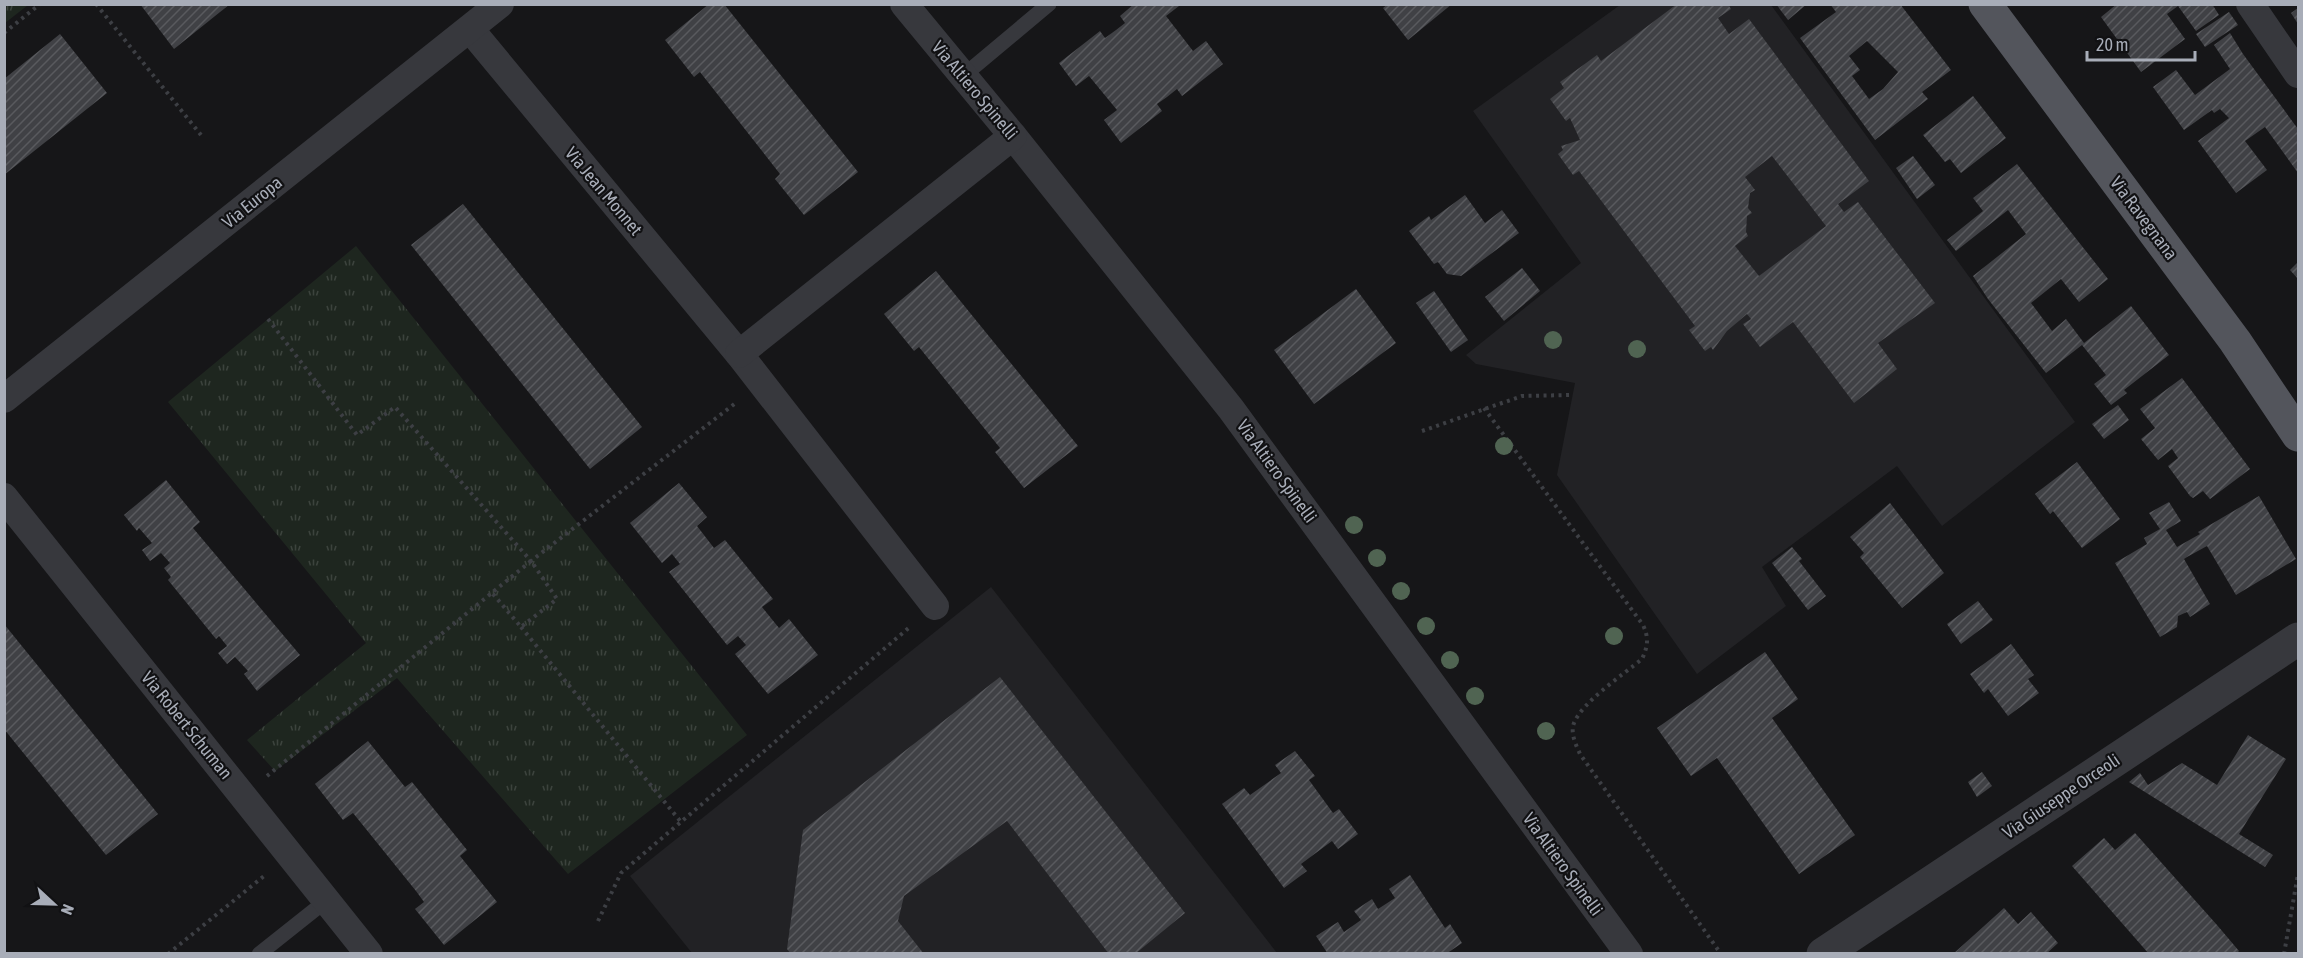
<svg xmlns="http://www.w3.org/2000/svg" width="2303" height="958" font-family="'Asap Condensed',sans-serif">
<defs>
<pattern id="park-tufts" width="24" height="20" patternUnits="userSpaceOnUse" patternTransform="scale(1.5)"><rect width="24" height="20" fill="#1e261f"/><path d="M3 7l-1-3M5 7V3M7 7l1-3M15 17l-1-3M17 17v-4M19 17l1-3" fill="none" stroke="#3c433d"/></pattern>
<pattern id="building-hatch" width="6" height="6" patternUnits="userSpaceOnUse" patternTransform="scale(1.5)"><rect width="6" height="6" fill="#404145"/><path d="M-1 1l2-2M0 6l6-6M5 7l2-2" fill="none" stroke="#595a5e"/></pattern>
</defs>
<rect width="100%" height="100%" fill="#161618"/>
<g fill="#222225">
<polygon points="1620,5 1771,5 2075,422 1942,526 1897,466 1762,567 1786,606 1697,674 1557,475 1575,383 1476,364 1466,355 1581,263 1473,111"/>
<polygon points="991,587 1277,953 692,953 630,876"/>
</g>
<g fill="url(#park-tufts)">
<polygon points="5,4 28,4 28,5 5,23"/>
<polygon points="356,246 747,735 568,874 397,678 275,771 247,740 366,643 168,402"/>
</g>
<g fill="url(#building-hatch)" fill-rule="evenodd">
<polygon points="140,4 230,4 174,49"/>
<polygon points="709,4 724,4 858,172 804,215 775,179 780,174 700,72 694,77 665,40"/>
<polygon points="1134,4 1177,4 1179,6 1166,16 1193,51 1206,41 1223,64 1182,96 1177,89 1167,97 1157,104 1162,111 1121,143 1104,120 1117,110 1089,76 1076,86 1059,63 1100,31 1105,38 1116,30 1125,23 1120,16"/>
<polygon points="1388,4 1452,4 1408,40 1383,8"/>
<path d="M1677 4H1728L1731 9 1718 18 1729 34 1749 19 1869 181 1838 204 1844 212 1858 202 1935 303 1878 343 1897 369 1854 403 1793 322 1760 347 1743 324 1751 319 1747 314 1727 331 1713 350 1711 347 1705 351 1689 330 1695 326 1579 171 1573 175 1558 154 1563 150 1561 146 1580 140 1570 118 1566 121 1550 99 1564 88 1560 82 1597 55 1601 61ZM1772 156 1826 226 1759 276 1735 246 1748 236 1746 232 1747 216 1752 213 1748 208 1750 193 1755 190 1745 177Z"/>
<polygon points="1776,4 1807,4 1788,20"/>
<path d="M1830 4H1900L1951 70 1922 92 1928 99 1875 140 1800 38 1836 12ZM1867 41 1898 72 1883 89 1869 99 1852 76 1860 70 1849 56Z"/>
<polygon points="2117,4 2212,4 2219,15 2196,31 2178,6 2167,14 2185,39 2141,72 2101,17"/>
<polygon points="2298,8 2298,24 2291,13"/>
<polygon points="2229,12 2238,25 2205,47 2196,34"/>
<polygon points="2230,33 2243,54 2298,129 2298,173 2265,127 2245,141 2267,170 2236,193 2198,141 2229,118 2220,109 2214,113 2212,110 2184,130 2153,87 2176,70 2195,95 2230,69 2214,45"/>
<polygon points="60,34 107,93 4,175 4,79"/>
<polygon points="1973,96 2006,138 1961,173 1950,159 1945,162 1923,135"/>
<polygon points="1913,156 1935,185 1917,199 1896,168"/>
<polygon points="2017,164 2108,279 2079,302 2061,279 2031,303 2052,331 2066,319 2084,343 2131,306 2169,355 2124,390 2127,393 2111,405 2094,384 2106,375 2082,345 2046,373 1988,299 1973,276 2026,234 2008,210 1956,251 1947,240 1983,211 1973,198"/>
<polygon points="1465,195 1485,223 1502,210 1519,233 1461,276 1447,274 1438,262 1434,264 1409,231 1429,216 1431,220"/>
<polygon points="463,204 642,427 590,469 411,245"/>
<polygon points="2298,262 2298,279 2290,270"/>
<polygon points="1522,268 1540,291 1504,321 1485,297"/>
<polygon points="936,271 1078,446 1024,488 995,452 1000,448 919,347 914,351 884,314"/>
<polygon points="1356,289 1396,343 1314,404 1274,350"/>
<polygon points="1434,291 1468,340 1451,352 1416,303"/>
<polygon points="2182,378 2250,469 2210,499 2203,491 2193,498 2190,496 2168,466 2178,458 2172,449 2158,460 2141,439 2155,428 2140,409"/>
<polygon points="2118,405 2129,420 2104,439 2092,424"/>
<polygon points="2077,462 2120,519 2082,548 2053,511 2050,514 2035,494"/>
<polygon points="166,480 200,522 193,528 300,655 257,691 244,674 248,671 235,657 227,664 218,653 227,646 219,636 216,639 168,580 171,577 164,568 170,563 161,553 150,561 142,550 152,543 139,528 137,531 124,515"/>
<polygon points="679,483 707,517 697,526 714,548 725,540 773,599 762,607 779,628 789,619 818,655 768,694 735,654 746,645 738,636 727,645 669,572 680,564 672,554 662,563 630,523"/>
<polygon points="2259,496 2296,559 2236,595 2207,546 2187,557 2184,559 2210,604 2190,617 2187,612 2178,616 2177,627 2160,637 2115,563 2147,544 2144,538 2160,529 2149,513 2169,502 2181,521 2166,530 2177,547 2200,534 2198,532"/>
<polygon points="1890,503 1944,573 1902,608 1860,557 1864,553 1850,537"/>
<polygon points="1792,547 1802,559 1799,561 1826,596 1808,610 1772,563"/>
<polygon points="1978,601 1993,620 1961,644 1947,624"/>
<polygon points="4,624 158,814 106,855 4,729"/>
<polygon points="2011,644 2034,675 2028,679 2039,693 2008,716 1988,689 1984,693 1970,674"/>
<polygon points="1765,652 1798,699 1772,718 1855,835 1799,874 1717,758 1691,776 1657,728"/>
<polygon points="1000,677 1185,913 1135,954 1109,954 1007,821 904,896 898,921 924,954 791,954 787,949 803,830"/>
<polygon points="2248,735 2286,759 2239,834 2273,855 2265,867 2129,782 2140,773 2148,785 2182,763 2217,785"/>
<polygon points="368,741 405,787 412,782 467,850 460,856 497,902 444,945 415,909 424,902 416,891 353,813 343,820 315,784"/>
<polygon points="1295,751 1315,776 1309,780 1333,813 1339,809 1358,834 1338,849 1332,841 1301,864 1307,871 1284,888 1222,804 1244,788 1250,795 1281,773 1275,765"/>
<polygon points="1982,772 1992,786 1977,797 1968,782"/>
<polygon points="2135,833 2217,925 2239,951 2236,954 2149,954 2072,866 2104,838 2115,850"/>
<polygon points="1410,875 1445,928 1450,924 1462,943 1446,954 1328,954 1316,936 1338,922 1344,932 1361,920 1354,911 1372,899 1378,909 1395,898 1389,889"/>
<polygon points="2004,908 2018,924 2031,912 2058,943 2046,954 1953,954"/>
</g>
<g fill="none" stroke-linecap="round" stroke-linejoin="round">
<g stroke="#3d3f44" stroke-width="4" stroke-dasharray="3 4.5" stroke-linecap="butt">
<polyline points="96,4 201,135"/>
<polyline points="4,33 40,4"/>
<polyline points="268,319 357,435 395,407 531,561 737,402"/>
<path d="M1484 408 1643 625C1649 638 1648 646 1642 659 1624 674 1582 702 1574 723 1570 733 1576 745 1580 754L1721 954"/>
<polyline points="1422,431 1522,396 1572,395"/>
<polyline points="521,627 681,822"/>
<polyline points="267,776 531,561 557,599 521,627 493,594"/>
<polyline points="598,921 621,873 911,626"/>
<polyline points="168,954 264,876"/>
<polyline points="2284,954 2298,874"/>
</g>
<g stroke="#37383d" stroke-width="15">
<polyline points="963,76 1049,4"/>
<polyline points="259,954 327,900"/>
</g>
<g stroke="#37383d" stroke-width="28">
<polyline points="904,4 1013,136 1231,409 1629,954"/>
<polyline points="2250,4 2298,74"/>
<polyline points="470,29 739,354 935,606"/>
<polyline points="739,354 1013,136"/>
<polyline points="4,399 500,4"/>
<polyline points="4,497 369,954"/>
</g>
<polyline stroke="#37383d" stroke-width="33" points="1823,954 2298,639"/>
<polyline stroke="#53555c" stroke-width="33" points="1985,4 2235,341 2298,435"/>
</g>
<g fill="#506452">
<circle cx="1553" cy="340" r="9"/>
<circle cx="1637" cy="349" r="9"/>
<circle cx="1504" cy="446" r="9"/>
<circle cx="1354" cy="525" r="9"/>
<circle cx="1377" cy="558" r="9"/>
<circle cx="1401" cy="591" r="9"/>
<circle cx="1426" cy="626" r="9"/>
<circle cx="1614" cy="636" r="9"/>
<circle cx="1450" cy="660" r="9"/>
<circle cx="1475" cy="696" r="9"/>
<circle cx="1546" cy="731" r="9"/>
</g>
<g text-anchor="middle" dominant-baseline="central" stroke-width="4.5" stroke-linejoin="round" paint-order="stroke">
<g font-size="18" fill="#a8adb8" stroke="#111113">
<text transform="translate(975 90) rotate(50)">Via Altiero Spinelli</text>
<text transform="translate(604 191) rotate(50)">Via Jean Monnet</text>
<text transform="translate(252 202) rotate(-39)">Via Europa</text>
<text transform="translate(2144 218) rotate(53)">Via Ravegnana</text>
<text transform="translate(1277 471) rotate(54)">Via Altiero Spinelli</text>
<text transform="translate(187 725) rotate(51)">Via Robert Schuman</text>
<text transform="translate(2061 796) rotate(-34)">Via Giuseppe Orceoli</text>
<text transform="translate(1563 864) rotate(54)">Via Altiero Spinelli</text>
</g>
</g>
<rect width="2303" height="958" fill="none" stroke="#a8adb8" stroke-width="12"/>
<g transform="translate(54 904) rotate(112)" stroke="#111113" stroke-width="4.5" paint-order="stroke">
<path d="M0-4.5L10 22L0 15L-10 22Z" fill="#a8adb8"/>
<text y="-9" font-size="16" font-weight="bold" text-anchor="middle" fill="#a8adb8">N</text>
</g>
<path d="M2087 51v9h108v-9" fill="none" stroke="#a8adb8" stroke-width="3"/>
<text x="2096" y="51" font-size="18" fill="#a8adb8" stroke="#111113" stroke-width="4.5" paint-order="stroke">20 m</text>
</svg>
